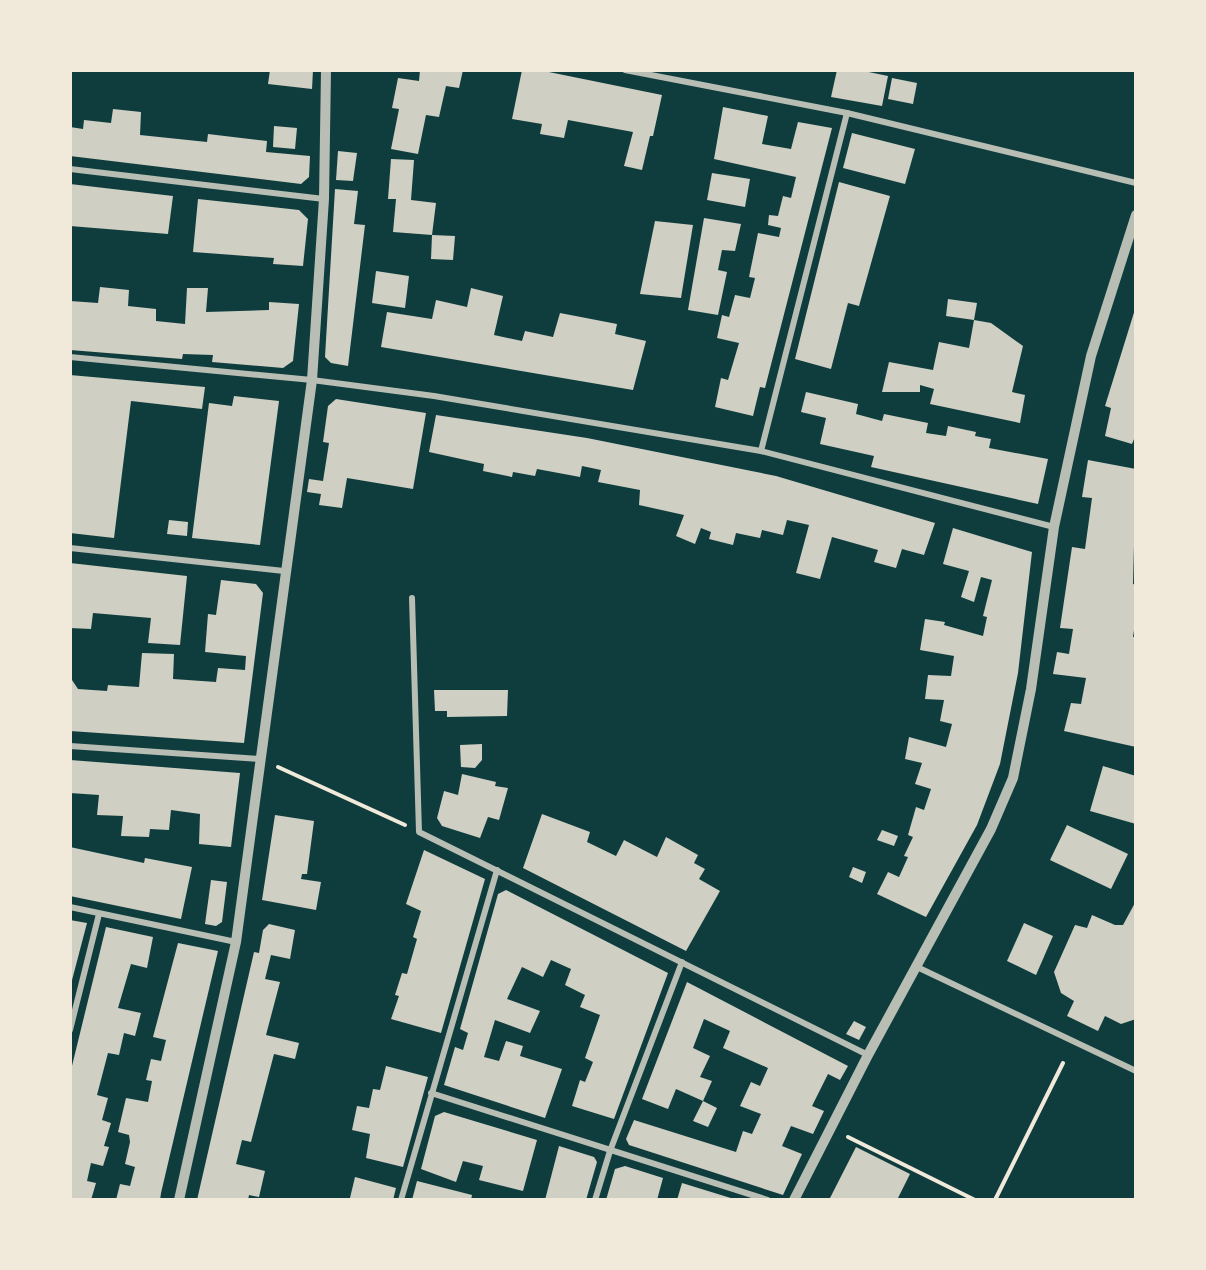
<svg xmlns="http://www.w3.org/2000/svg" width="1206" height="1270" font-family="'IBM Plex Sans',sans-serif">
<rect width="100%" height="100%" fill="#0f3d3e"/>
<g fill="#cfcfc3">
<polygon points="270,70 313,70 312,89 268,84"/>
<polygon points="420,70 463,70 459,88 446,86 439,117 426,115 418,154 391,149 399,109 392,108 398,78 419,81"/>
<polygon points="522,70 539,70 662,95 653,136 650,136 642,170 624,166 633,132 568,120 564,138 540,134 542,124 512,119"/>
<polygon points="837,70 859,70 888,76 882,106 831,97"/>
<polygon points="892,78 917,83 913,104 888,99"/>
<polygon points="723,107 768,116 762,144 791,149 798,122 832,128 765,388 760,387 753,416 715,407 721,378 728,380 739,343 717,338 722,315 729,317 735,295 750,298 755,278 749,277 758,233 779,237 781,228 768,225 769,215 778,216 783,196 791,198 796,177 714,159"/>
<polygon points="113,109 141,112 140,135 207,142 208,134 267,141 266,152 310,156 309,177 301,184 70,156 70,127 83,129 84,120 111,123"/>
<polygon points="274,126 297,128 295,149 273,147"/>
<polygon points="852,133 915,149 905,184 843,168"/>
<polygon points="338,151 357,153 353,181 336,180"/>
<polygon points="391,159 414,160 411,200 436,203 432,235 455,236 453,260 431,259 432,235 393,232 396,199 388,199"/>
<polygon points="712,173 750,179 745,207 707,200"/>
<polygon points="839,182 890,196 859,306 848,303 831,369 795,359"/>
<polygon points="70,184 173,196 168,234 70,226"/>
<polygon points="335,189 358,191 354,224 365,225 348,366 331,363 325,357"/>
<polygon points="198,199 299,210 308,219 303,266 273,264 274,258 193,252"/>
<polygon points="704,218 741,224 735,251 722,250 718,270 727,272 718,315 688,310"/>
<polygon points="655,221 693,225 681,298 640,294"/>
<polygon points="376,271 409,276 405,308 372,303"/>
<polygon points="100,287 129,290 128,306 156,309 156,321 185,324 187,288 208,288 206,312 269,310 269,302 299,304 293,361 283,368 212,362 213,355 183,354 182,359 70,350 70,301 98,303"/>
<polygon points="471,288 503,296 494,335 522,341 525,331 553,337 560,313 617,324 615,334 646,341 633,390 381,347 387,312 432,319 436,300 467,307"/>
<polygon points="948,299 977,303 974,320 946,316"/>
<polygon points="1136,306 1136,434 1132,444 1105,436 1111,408 1105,406"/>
<polygon points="974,320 991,323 1023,346 1012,392 1025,395 1020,423 930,404 934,389 920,385 920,392 882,392 889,362 933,370 939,342 969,348"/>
<polygon points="70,375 205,387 202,409 131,401 114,538 70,533"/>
<polygon points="806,392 858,404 856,414 882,421 884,414 928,423 926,433 946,436 948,426 976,432 975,436 991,439 989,448 1048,459 1038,504 871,467 874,456 820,444 826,418 801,412"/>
<polygon points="234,396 279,401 260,545 192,538 209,403 232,406"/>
<polygon points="336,399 426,413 413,489 347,478 342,508 319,505 321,494 307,492 309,479 323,481 329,443 323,442 328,406"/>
<polygon points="436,415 587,438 776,476 935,523 924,555 902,549 896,568 874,562 878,550 832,537 820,579 796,573 809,525 787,520 783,535 762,530 760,538 736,533 733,545 709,539 711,532 701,528 695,544 676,536 684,515 639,505 640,490 598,482 601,470 582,466 580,477 537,469 535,476 513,472 512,477 483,471 484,464 429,452"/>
<polygon points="1088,460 1136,469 1133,584 1136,585 1136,617 1133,637 1136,637 1136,747 1064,731 1071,703 1081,704 1086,678 1053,674 1057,652 1069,654 1073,629 1060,628 1072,547 1085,549 1092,498 1082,497"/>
<polygon points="169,520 188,522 187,536 167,534"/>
<polygon points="953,528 1032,552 1018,673 1000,764 977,825 926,917 877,894 888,872 899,877 908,857 904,856 913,837 908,835 916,807 924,810 931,789 915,784 922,763 905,759 909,737 946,747 952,724 940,721 944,700 925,699 928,675 951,676 954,656 920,650 925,619 945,622 944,625 983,636 987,617 983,616 992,580 981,577 974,602 961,597 969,571 943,564"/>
<polygon points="70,563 187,576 180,645 148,643 151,618 93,613 91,629 70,628"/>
<polygon points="221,580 256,584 263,593 244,743 70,731 70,677 78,689 107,691 108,685 139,687 142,653 174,654 173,679 216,682 218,668 245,670 246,656 205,652 208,614 216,615"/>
<polygon points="434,690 508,690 507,716 447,717 447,711 435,711"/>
<polygon points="482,744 482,760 475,768 461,767 460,745"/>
<polygon points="70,760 240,773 231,847 199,844 200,814 171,810 169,830 150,829 149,837 121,836 123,816 97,815 99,795 70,793"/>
<polygon points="1103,766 1136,776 1136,824 1090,811"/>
<polygon points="462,774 496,782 495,786 508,788 499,820 488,817 480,838 442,826 437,818 444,791 458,795"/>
<polygon points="542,814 590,832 587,842 616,856 624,840 657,857 666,837 698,855 694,863 705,869 699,879 720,891 686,951 523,868"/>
<polygon points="275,815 314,821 307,874 302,874 301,879 321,882 316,910 262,900"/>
<polygon points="1067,825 1128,854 1111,889 1050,860"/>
<polygon points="882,830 898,836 894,846 877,840"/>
<polygon points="70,847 144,863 145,858 192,867 181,919 70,896"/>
<polygon points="424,850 485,879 441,1033 391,1019 399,996 395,995 402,973 407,974 417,939 413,937 421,911 406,904"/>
<polygon points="853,867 866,872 862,883 849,877"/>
<polygon points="211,880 227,882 222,922 216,926 205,924"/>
<polygon points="506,890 668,973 614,1119 572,1106 580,1080 585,1082 593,1062 585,1058 600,1015 580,1007 585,995 565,985 571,969 551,960 543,977 522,967 507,999 540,1011 530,1033 495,1020 484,1057 499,1061 506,1041 523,1046 520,1056 562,1069 545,1118 444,1085 455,1047 463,1050 468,1033 460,1029 498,894"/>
<polygon points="1136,901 1136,1019 1121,1024 1105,1016 1098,1031 1067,1016 1074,1001 1061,993 1054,972 1075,925 1087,928 1092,915 1115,925 1123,925"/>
<polygon points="70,920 87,923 71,984 70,984"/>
<polygon points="1024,923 1053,936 1036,975 1007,961"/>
<polygon points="269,924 295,930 290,959 271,955 265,979 280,982 266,1035 299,1043 295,1059 274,1054 251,1142 242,1140 236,1164 265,1171 259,1197 249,1195 248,1200 197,1200 254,952 259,953 263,930"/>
<polygon points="106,927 153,937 147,968 131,964 118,1008 141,1013 135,1036 124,1033 119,1055 108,1053 97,1095 108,1098 102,1120 111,1123 104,1146 109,1147 103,1166 91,1163 87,1181 96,1183 91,1200 70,1200 70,1074"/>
<polygon points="178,943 218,951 161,1193 160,1200 116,1200 120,1184 130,1186 135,1167 125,1164 130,1142 129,1135 118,1132 126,1098 148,1102 152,1081 146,1080 151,1059 161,1061 166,1040 153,1037"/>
<polygon points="687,982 848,1066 840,1080 828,1074 812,1106 824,1111 813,1134 791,1126 782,1146 802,1154 783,1195 629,1145 626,1139 634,1120 736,1152 743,1131 752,1134 761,1114 740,1106 751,1082 760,1086 768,1068 723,1048 730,1031 704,1019 693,1048 710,1056 700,1077 712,1081 703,1101 676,1089 668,1109 642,1099"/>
<polygon points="854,1021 866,1027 859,1040 846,1034"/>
<polygon points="386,1066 428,1077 403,1167 366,1158 370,1134 352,1130 357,1106 369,1108 373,1089 380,1090"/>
<polygon points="703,1101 717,1108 708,1127 693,1121"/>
<polygon points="444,1112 537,1140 523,1191 479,1180 483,1166 463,1161 456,1182 421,1169 435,1116"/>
<polygon points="559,1146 594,1157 597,1162 586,1200 545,1200"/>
<polygon points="856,1147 910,1174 897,1200 829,1200"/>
<polygon points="625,1166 663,1178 657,1200 606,1200 615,1169"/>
<polygon points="355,1177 396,1188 393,1200 350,1198"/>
<polygon points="417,1181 472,1195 471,1200 412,1200"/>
<polygon points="682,1183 734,1199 734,1200 677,1200"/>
</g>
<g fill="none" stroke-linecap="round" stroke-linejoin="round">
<g stroke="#f1e9da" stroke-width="4">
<polyline points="278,767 405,825"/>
<polyline points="848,1137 975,1200"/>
<polyline points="995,1200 1063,1063"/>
</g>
<g stroke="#b8beb3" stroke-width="6">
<polyline points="625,70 847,113 1136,183"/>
<polyline points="70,169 324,199"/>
<polyline points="70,357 312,380 434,396 761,451 1054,527"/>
<polyline points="761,451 847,113"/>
<polyline points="70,548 284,571"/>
<polyline points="412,598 419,832 868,1055"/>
<polyline points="70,746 260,759"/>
<polyline points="70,907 236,942"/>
<polyline points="917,967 1136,1071"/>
<polyline points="70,1030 99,914"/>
<polyline points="431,1093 768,1200"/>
<polyline points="401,1200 497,870"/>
<polyline points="595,1200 610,1151 682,962"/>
</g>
<g stroke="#b8beb3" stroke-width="10">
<polyline points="179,1200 236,942 312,380 324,199 326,70"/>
<polyline points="794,1200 868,1055 991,829 1013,778 1031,689 1054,527 1091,356 1136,215"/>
</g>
</g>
<rect width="1206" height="1270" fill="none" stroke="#f1e9da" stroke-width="144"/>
</svg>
